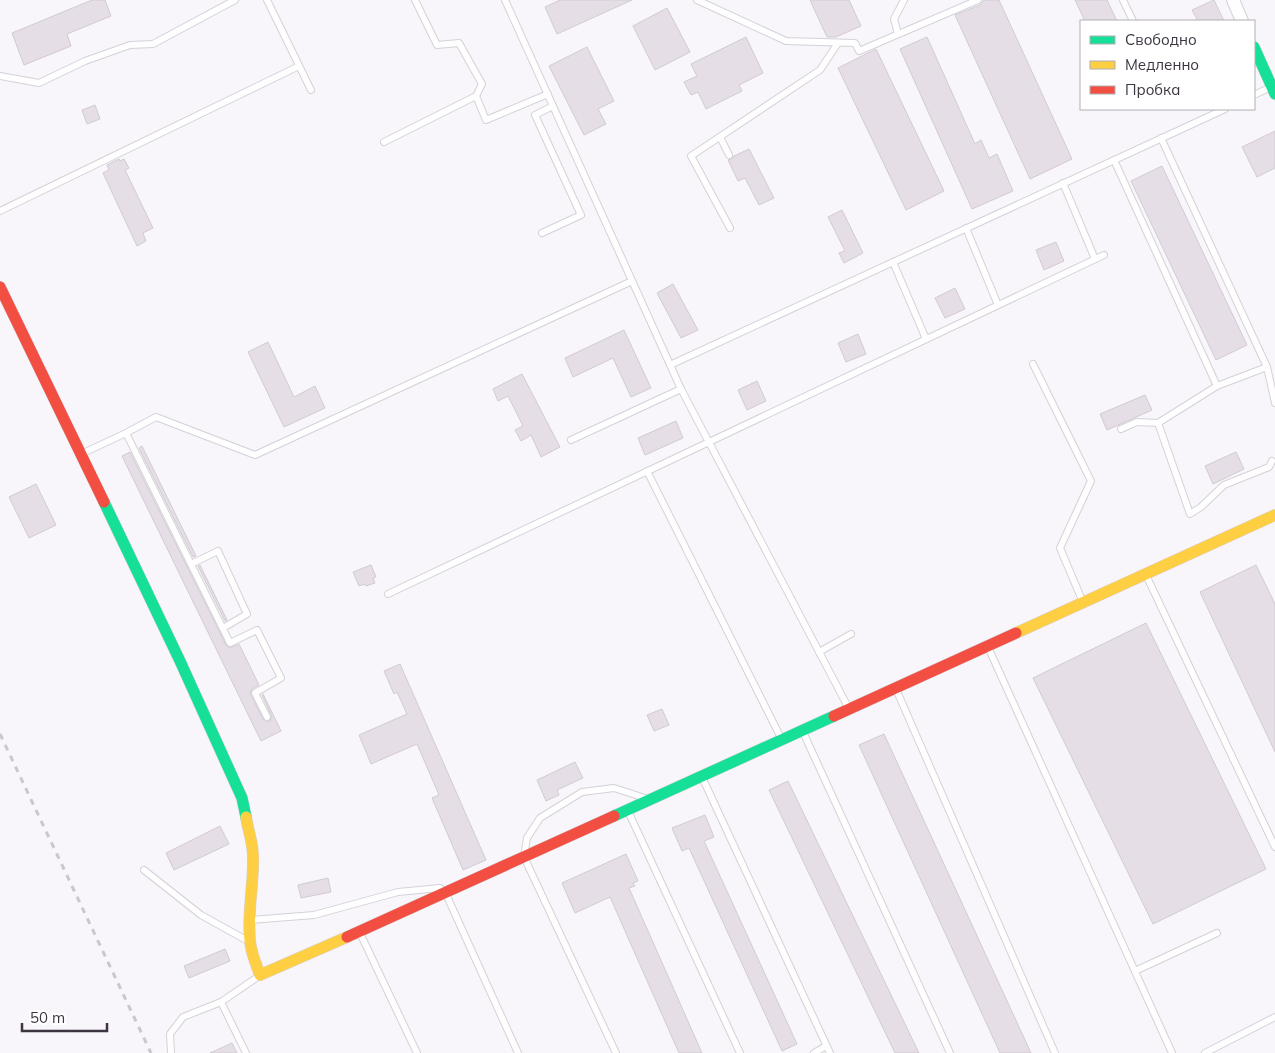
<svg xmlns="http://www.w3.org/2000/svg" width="1275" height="1053" font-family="Mulish,sans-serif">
<rect width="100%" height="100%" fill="#f8f6fa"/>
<g fill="#e6dee7" stroke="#d0cbd1">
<polygon points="92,0 105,0 111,16 67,34 71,46 24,65 12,33"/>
<polygon points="560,0 632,0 557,34 545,7"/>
<polygon points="810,0 849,0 861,26 836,37 827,37"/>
<polygon points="984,0 999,0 1072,159 1030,179 955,15 980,5"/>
<polygon points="1075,0 1107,0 1117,21 1085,21"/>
<polygon points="1214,0 1224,21 1198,21 1192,10"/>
<polygon points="667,8 690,52 655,70 633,26"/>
<polygon points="746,37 763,73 739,85 742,91 706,109 698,92 691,95 684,82 697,76 691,64"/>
<polygon points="927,37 975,144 981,140 989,158 997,154 1013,191 972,209 900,49"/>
<polygon points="587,47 614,101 598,109 606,124 584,135 549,66"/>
<polygon points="876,49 944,191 906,210 838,68"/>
<polygon points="95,105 100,119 87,124 82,110"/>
<polygon points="1275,131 1275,168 1257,177 1242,147"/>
<polygon points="749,149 774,198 759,205 745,178 738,181 728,160 732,159 734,156"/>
<polygon points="119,159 120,161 124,159 129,168 125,170 153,228 143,233 146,241 137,246 103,173 109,170 107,165"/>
<polygon points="1162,166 1247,345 1216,360 1131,181"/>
<polygon points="842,210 863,253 844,263 839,253 845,251 828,217"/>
<polygon points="1056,242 1064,261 1044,270 1036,250"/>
<polygon points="673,284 698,330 681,338 657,293"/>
<polygon points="955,288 965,309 945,318 935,298"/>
<polygon points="624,330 651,388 631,397 613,358 573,377 565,358"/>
<polygon points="858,334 866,354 846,362 838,343"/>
<polygon points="268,342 294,397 315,386 325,408 284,427 248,352"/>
<polygon points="522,374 560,447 541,457 531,435 521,441 515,430 523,426 508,396 498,401 493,389"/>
<polygon points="757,381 766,401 747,410 738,390"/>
<polygon points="1145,395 1152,410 1107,430 1100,414"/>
<polygon points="676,421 683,438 645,455 638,438"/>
<polygon points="142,446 196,556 193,557 139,448"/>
<polygon points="130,452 226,645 230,648 239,644 259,685 252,689 250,693 263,719 269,722 272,717 262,695 263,694 281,731 261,741 122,456"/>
<polygon points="1236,452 1244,469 1213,484 1205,466"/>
<polygon points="36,484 56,525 29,538 9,497"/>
<polygon points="200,565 227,620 225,621 198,566"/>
<polygon points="371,565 376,577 373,578 375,583 366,586 365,584 359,586 353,572"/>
<polygon points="1256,565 1275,604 1275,752 1200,592"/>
<polygon points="1146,623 1266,869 1153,924 1033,678"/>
<polygon points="400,664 486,860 463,870 432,798 439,795 417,744 371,764 359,735 407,714 397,692 394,694 384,671"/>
<polygon points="662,709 669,725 654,731 647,715"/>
<polygon points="884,734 1031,1053 1000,1053 859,745"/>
<polygon points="575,762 583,778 557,790 559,795 546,801 537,780"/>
<polygon points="788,781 919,1053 895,1053 769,790"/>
<polygon points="705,815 714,837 704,841 797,1044 782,1051 689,848 682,851 672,828"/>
<polygon points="220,826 229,844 174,870 166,853"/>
<polygon points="626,854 638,881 633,883 635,886 629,888 702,1053 679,1053 610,897 575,913 562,883"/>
<polygon points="328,878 331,892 301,898 298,885"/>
<polygon points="225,949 230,961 189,978 184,966"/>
<polygon points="232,1043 237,1053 210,1053"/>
</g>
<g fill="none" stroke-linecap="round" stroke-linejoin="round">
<defs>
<g id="lane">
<polyline points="267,0 311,90"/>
<polyline points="505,0 681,389 848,707"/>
<polyline points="697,0 786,41 855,43 859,51 978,0"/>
<polyline points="1123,0 1133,21"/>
<polyline points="898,34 894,19 904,0"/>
<polyline points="0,76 39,83 85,61 130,45 153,44 235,0"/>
<polyline points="1254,95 1271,87"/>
<polyline points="476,96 486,120 548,94"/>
<polyline points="720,137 729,155"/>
<polyline points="1161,138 1267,367 1275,403"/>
<polyline points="384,142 476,96 482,84 459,43 437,45 415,0"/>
<polyline points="1114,160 1217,386"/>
<polyline points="1063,183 1095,259"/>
<polyline points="0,211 299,66"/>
<polyline points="730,228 691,156 820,70 838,43"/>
<polyline points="966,228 998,305"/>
<polyline points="542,233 581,215 535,115 553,106"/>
<polyline points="893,262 926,339"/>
<polyline points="1033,364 1091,481 1060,548 1082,600"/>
<polyline points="670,365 1225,109"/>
<polyline points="1267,367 1217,386 1158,423 1190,514 1201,507 1224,485 1269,467 1272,461"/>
<polyline points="1121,429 1137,422 1158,423"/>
<polyline points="126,433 230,643 257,630 281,678 255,693 267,717"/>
<polyline points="571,440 681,389"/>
<polyline points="81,454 126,433 156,417 255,455 632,281"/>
<polyline points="647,471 781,738"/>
<polyline points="191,564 218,551 247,614 223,628"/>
<polyline points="1146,575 1275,847"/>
<polyline points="388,594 1104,255"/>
<polyline points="988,647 1172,1053"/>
<polyline points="819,652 851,634"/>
<polyline points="896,689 1055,1053"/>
<polyline points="803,732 950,1053"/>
<polyline points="702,777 830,1053"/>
<polyline points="628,811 740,1053"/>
<polyline points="144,870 201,915 248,941"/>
<polyline points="446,894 518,1053"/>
<polyline points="251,920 314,915 398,892 440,888"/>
<polyline points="360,933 417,1053"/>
<polyline points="1135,971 1217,933"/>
<polyline points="171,1053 170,1034 183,1017 221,1002"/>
<polyline points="246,1053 221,1002 259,976"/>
<polyline points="616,1053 524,857 527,838 540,818 582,792 614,788 645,798"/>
<polyline points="814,1053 826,1046"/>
<polyline points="1205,1053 1275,1017"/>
</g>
<polyline id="street" points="1233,0 1242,21"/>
<g id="fast">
<polyline points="1254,47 1275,94"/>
<polyline points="104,502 180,661 242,798 246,817"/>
<polyline points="614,816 834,716"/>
</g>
<g id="slow">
<polyline points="1016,633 1275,515"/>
<path d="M246 817C248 830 253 843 253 856 254 884 247 913 250 941 251 953 256 964 260 975L347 937"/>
</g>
<g id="jam">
<polyline points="0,287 104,502"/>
<polyline points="834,716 1016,633"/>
<polyline points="347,937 614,816"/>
</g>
</defs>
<use href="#lane" stroke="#d5d1d8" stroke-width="8"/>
<use href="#street" stroke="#d5d1d8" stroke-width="14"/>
<use href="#fast" stroke="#d5d1d8" stroke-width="12"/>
<use href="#slow" stroke="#d5d1d8" stroke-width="12"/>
<use href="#jam" stroke="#d5d1d8" stroke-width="12"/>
<use href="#lane" stroke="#fefefe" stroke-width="6"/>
<use href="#street" stroke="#fefefe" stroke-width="12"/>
<use href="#fast" stroke="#16e098" stroke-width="11"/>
<use href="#slow" stroke="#ffcf43" stroke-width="11"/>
<use href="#jam" stroke="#f24e42" stroke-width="11"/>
<polyline stroke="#c9c8ca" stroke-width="3" stroke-dasharray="6 6" stroke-linecap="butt" points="0,734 151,1053"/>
</g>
<rect x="1080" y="20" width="175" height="90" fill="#ffffff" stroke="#b1aeb3"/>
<rect x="1090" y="36" width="25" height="8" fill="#16e098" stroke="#b1aeb3"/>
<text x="1125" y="45" font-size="15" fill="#3c3541">Свободно</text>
<rect x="1090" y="61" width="25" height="8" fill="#ffcf43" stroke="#b1aeb3"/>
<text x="1125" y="70" font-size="15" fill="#3c3541">Медленно</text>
<rect x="1090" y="86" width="25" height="8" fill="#f24e42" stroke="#b1aeb3"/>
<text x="1125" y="95" font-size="15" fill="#3c3541">Пробка</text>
<path d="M22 1023v8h85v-8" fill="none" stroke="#3c3541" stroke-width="2.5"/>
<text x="30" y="1023" font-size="15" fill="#3c3541" stroke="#ffffff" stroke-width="4" paint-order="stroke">50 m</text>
</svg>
